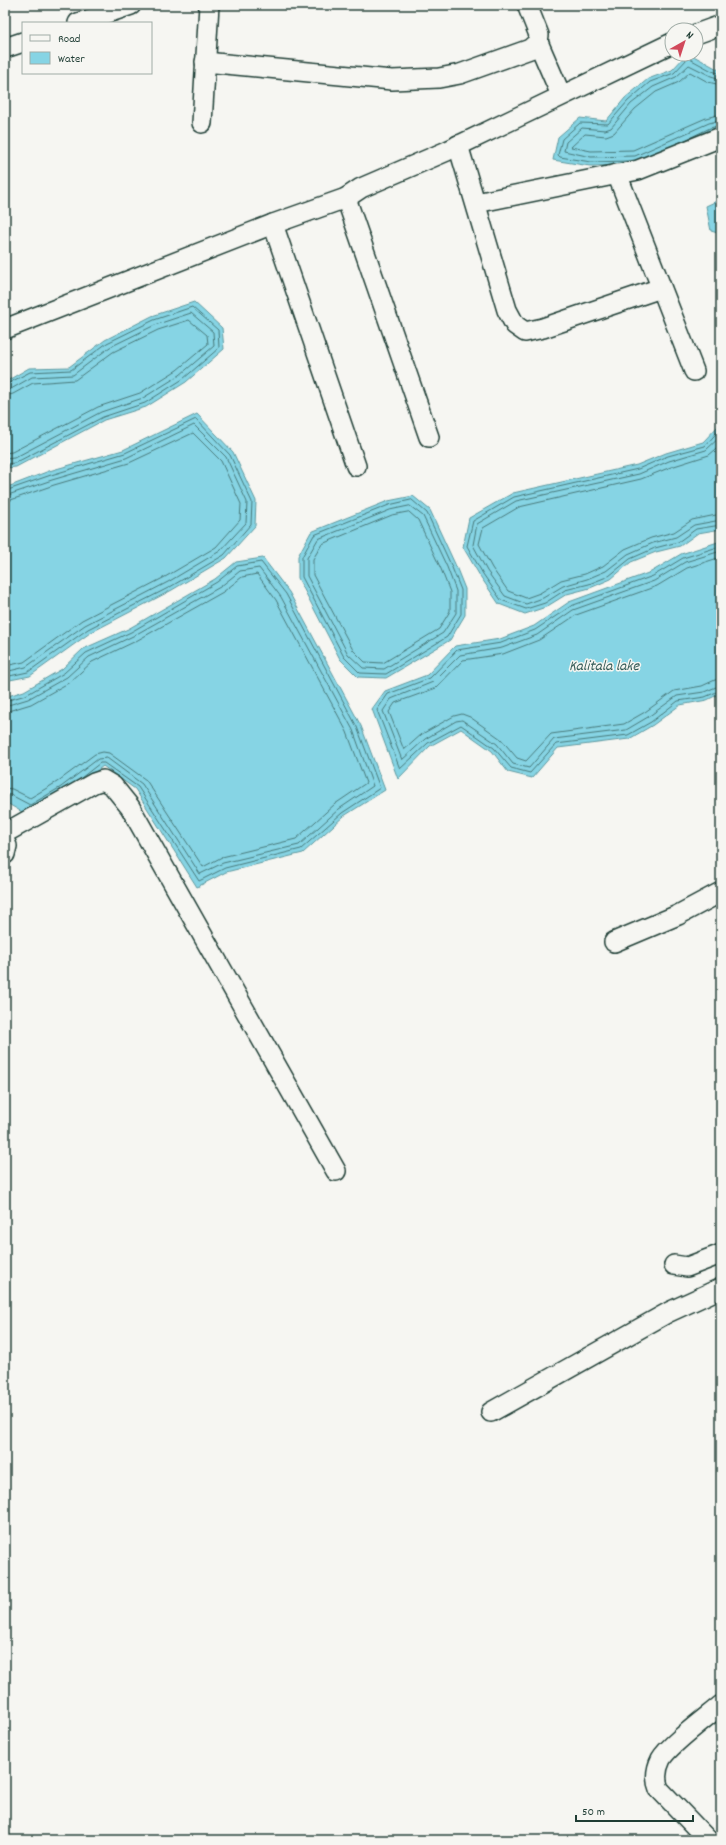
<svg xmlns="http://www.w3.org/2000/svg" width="726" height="1845" font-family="Dekko,sans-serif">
<rect width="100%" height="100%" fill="#f6f6f2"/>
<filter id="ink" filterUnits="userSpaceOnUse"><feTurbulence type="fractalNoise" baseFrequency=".025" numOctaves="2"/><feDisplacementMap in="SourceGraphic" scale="8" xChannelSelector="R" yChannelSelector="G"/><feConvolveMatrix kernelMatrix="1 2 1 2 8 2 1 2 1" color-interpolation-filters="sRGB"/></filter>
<g filter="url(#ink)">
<g fill="#86d4e4" stroke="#5d989e">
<polygon points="687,54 690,54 721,71 721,128 637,165 590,166 553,160 558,137 580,118 606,121 625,98 648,79 672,70"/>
<polygon points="721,199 721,234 711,231 706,206"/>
<polygon points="194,302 222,328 224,349 186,382 146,407 104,420 16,467 5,468 5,382 29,368 69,367 105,340 152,316"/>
<polygon points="197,414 233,452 256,501 255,526 226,558 172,590 90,633 30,676 5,681 5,488 49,471 123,450"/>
<polygon points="721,423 721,529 698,533 680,546 656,552 631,562 611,579 590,588 567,594 546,607 525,614 499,604 480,576 463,547 469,518 513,493 637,465 666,453 703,442"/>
<polygon points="413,496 430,510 455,564 465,589 465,615 450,640 386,678 358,677 340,659 298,578 298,556 311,532 388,501"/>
<polygon points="721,541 721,693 707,700 680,705 653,725 629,739 558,748 532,778 508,772 492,751 461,729 430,746 398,779 372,709 385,691 427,675 455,646 500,639 534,626 569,602 651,572 681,554"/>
<polygon points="263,558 289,592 361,726 385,790 344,816 303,853 226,872 197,887 135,789 103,766 66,795 29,816 5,802 5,697 24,691 62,669 83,649 128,629 215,579 236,562"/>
</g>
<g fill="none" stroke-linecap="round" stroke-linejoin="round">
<g stroke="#48797a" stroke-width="1">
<polyline points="721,79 711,76 689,65 676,77 653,87 631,104 611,128 605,130 582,128 566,142 564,151 591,157 635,156 709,123 721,120"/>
<polyline points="721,85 708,82 690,72 679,82 656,92 635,109 614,133 606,136 585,134 571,147 591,151 633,150 706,118 721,114"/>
<polyline points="679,143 710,128 721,125"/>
<polyline points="629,161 591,162 560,157 558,155 562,139 580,123 608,124 628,101 650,82 674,73 688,58 712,71 721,74"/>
<polyline points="5,385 30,372 71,370 107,343 154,320 192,307 218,330 219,348 183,379 145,403 103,417 15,463 5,464"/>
<polyline points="5,390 11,389 32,377 73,375 110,347 155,325 191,313 213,332 214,346 180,375 143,398 101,412 14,458 5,459"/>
<polyline points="5,396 13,394 33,383 75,380 113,352 158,330 189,320 207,335 208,344 177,370 140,393 98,407 12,452 5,453"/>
<polyline points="721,428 705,446 668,456 638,469 514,497 473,521 467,546 483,574 501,600 526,609 545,603 565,590 589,584 609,576 630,559 655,548 678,542 696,529 721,525"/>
<polyline points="721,436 706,450 669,461 639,474 516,501 477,524 473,545 487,571 505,596 526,604 543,598 563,586 587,579 606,571 628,554 653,543 676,537 694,525 721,520"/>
<polyline points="721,445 709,455 671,467 641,479 519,507 483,528 479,544 492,568 508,591 526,598 540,593 561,580 585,574 603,566 625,549 651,538 674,532 692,520 721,514"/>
<polyline points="5,491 51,475 125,453 196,419 230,455 252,502 251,524 224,555 170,587 88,629 28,672 5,677"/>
<polyline points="5,496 52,480 126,458 194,425 226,457 247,502 246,523 220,551 168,582 85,625 26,667 5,672"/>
<polygon points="412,500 427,513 451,565 461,590 461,614 447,637 386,674 360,673 344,657 302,577 302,557 314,535 389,505"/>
<polyline points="5,502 54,485 129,463 193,433 221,461 241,504 240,520 216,547 165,577 82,620 24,662 5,666"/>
<polygon points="410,506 423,516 447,567 456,591 456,613 443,633 384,669 363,668 348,654 307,576 307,558 318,539 390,510"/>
<polygon points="409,512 418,520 441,569 450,592 450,611 439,629 383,663 365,662 353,650 313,575 313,559 322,544 392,515"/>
<polyline points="721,546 683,558 653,576 571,606 535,630 501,643 457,650 430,678 388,694 377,710 400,769 428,743 461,725 494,748 511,768 530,773 556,744 628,735 651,722 678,701 705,697 721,690"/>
<polyline points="721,551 685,562 654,581 573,610 537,635 502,648 460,655 433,682 391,699 383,711 402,760 425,739 456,721 462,720 497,744 513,764 529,768 554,739 626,730 648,717 677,696 704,692 721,685"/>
<polyline points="721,557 687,568 657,586 576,615 539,640 503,654 463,660 436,688 395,703 389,712 404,750 422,734 454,716 462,714 470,717 501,739 517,758 526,761 551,734 624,724 645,712 674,691 702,686 715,680 721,679"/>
<polyline points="5,701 26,695 64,673 86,653 131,632 217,582 237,566 261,562 286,594 357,727 380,788 342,813 301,849 225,868 199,881 138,787 104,763 100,763 81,778"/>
<polyline points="5,706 28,699 67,677 89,657 133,636 220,587 240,571 259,568 281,597 353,730 373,786 339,809 299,845 223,863 200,874 142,784 107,758 98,759 61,787 30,805 11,795 5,794"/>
<polyline points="5,712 31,704 70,682 92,662 136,641 223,592 242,577 257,574 276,600 347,732 366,783 335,804 296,839 222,857 203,867 146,780 109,753 103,752 95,754 57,782 30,798 12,789 5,788"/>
</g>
<defs>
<g id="minor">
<polyline points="78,23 131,5"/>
<polyline points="696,34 721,25"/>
<polyline points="538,42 561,95"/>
<polyline points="5,48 23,42"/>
<polyline points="205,62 392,80 439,78 460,74 530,49 538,42 539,35 527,5"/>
<polyline points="202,123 209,5"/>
<polyline points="458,145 507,310 515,325 525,332 543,328 661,288"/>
<polyline points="617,174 694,371"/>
<polyline points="346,198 429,437"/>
<polyline points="476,203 638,170 721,137"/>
<polyline points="273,224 356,466"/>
<polyline points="5,329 273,224 346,198 361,188 447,151 672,43"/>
<polyline points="5,833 94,783 103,780 113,786 130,807 336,1171"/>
<polyline points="5,842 7,846 5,854"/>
<polyline points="614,942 678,915 721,892"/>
<polyline points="674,1265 687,1267 721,1254"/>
<polyline points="491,1412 669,1312 721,1288"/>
<path d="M708 1840 659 1789C655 1779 656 1769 661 1759 669 1745 707 1717 721 1705"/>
</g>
</defs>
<use href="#minor" stroke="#1f3d34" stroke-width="22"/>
<use href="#minor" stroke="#f6f6f2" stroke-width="19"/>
</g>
</g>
<g text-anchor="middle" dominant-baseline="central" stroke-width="3" stroke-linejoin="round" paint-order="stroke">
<g font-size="15" font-style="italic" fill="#345b57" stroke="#f6f6f2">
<text x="604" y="667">Kalitala lake</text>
</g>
</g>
<rect width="726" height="1845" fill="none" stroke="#f6f6f2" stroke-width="20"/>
<rect x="10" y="10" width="706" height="1825" fill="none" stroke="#1f3d34" stroke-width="1.5" filter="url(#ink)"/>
<rect x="22" y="22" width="130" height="52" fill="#f6f6f2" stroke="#a0aca6"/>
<rect x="30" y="35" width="20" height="6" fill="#f6f6f2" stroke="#a0aca6"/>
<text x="58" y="42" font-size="12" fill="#1f3d34">Road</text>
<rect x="30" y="52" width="20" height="12" fill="#86d4e4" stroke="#a0aca6"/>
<text x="58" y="62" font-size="12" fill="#1f3d34">Water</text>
<g transform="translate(684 42) rotate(39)"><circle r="19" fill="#f6f6f2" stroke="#a0aca6"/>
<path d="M0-3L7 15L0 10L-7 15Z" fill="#d1495b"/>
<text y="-6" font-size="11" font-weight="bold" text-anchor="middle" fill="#1f3d34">N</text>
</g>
<path d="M576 1815v6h117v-6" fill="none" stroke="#1f3d34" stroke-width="2"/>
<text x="582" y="1815" font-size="12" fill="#1f3d34" stroke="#f6f6f2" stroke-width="3" paint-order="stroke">50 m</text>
</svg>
